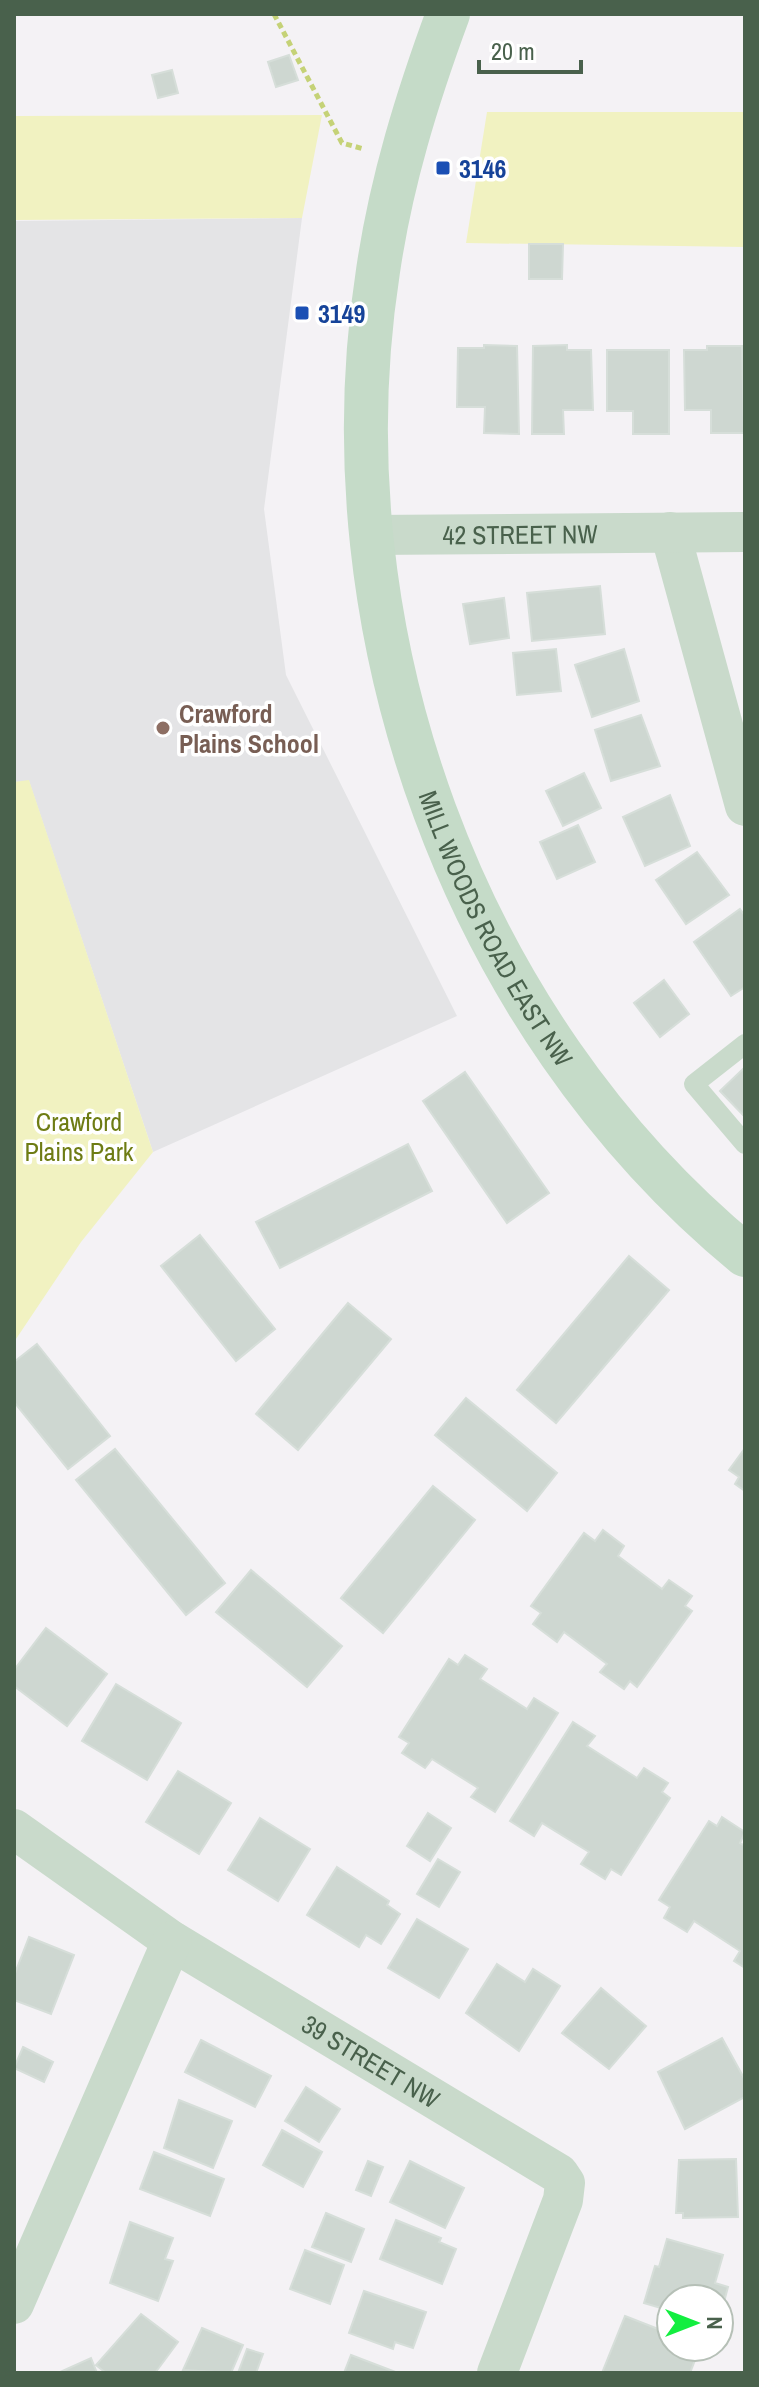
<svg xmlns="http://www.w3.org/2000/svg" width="759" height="2387" font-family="'Archivo Narrow',sans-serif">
<rect width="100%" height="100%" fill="#f4f2f5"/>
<polygon fill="#e4e4e6" points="302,218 264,509 286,675 457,1016 153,1152 29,781 14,782 14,221"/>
<g fill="#f1f2c1">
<polygon points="487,112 745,112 745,247 466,243"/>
<polygon points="322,115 302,218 14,220 14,116"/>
<polygon points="29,780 153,1152 81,1242 14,1342 14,782"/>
</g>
<g fill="#ced7d1" stroke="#d6ded9" stroke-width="2">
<polygon points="289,55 298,80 276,87 268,62"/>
<polygon points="172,70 178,93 158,98 152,75"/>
<polygon points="529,244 563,244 562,279 529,279"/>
<polygon points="484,345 517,346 519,434 484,433 485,407 457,407 458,348 484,348"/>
<polygon points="567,345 567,350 591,350 593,410 563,410 564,434 532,434 533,346"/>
<polygon points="707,346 742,346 744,433 711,433 711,410 685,410 684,350 707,350"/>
<polygon points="607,350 669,350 669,434 633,434 633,411 607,411"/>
<polygon points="600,586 605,634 532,641 527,593"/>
<polygon points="504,598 509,638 470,644 463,604"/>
<polygon points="556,649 561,691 517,695 513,653"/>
<polygon points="624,649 639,701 592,717 575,665"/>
<polygon points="641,715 660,766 611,781 595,730"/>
<polygon points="584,773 601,808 563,826 546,791"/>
<polygon points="670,795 690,846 645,866 623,817"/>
<polygon points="578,825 595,862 557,879 540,842"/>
<polygon points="697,852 729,895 686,924 656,880"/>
<polygon points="740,909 745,916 745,987 731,996 694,942"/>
<polygon points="664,980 689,1014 660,1037 634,1003"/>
<polygon points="745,1067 745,1117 720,1091"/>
<polygon points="465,1072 549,1193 507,1223 423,1101"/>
<polygon points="408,1144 432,1191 280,1268 256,1222"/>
<polygon points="200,1235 275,1329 236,1361 161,1266"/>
<polygon points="629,1256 669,1290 556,1423 517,1390"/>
<polygon points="348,1303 391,1339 298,1450 256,1414"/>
<polygon points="37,1344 110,1436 68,1469 14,1402 14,1362"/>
<polygon points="466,1398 557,1473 527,1511 435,1435"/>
<polygon points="745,1448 745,1491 735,1484 739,1477 729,1470"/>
<polygon points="115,1449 225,1583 186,1615 76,1480"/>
<polygon points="433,1486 475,1520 383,1633 341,1598"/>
<polygon points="603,1530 624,1546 618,1556 662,1589 669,1580 692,1596 685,1606 692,1611 637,1687 630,1681 624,1689 600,1672 607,1664 564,1632 557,1642 533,1624 541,1613 531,1606 584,1533 595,1541"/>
<polygon points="251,1570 342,1646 307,1687 216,1612"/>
<polygon points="46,1628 107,1674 67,1726 14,1686 14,1670"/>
<polygon points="465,1655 487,1669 480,1679 527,1709 534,1698 558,1713 495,1812 471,1797 478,1788 432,1759 425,1768 402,1753 409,1743 399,1737 449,1659 458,1665"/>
<polygon points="116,1684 181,1723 147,1780 82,1741"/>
<polygon points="573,1722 595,1736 587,1746 637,1778 644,1768 668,1783 662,1792 670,1798 621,1875 611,1869 605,1879 581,1864 589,1852 542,1823 534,1836 510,1821"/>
<polygon points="178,1771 231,1803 199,1854 146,1822"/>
<polygon points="428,1813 451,1828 430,1861 407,1846"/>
<polygon points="722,1817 745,1832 740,1843 745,1846 745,1968 734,1961 740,1951 694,1921 687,1932 664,1918 670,1907 659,1900 709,1821 717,1826"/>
<polygon points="260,1818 310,1849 278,1901 228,1870"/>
<polygon points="438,1859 460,1872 439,1907 417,1894"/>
<polygon points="337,1867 389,1901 387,1905 400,1914 381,1944 366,1935 359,1947 307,1915"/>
<polygon points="417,1919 468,1949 439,1998 388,1968"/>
<polygon points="29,1937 74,1955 51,2014 14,2000 14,1976"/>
<polygon points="497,1964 525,1982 533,1969 560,1986 519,2051 466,2013"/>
<polygon points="601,1988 646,2026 609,2069 562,2033"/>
<polygon points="722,2038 745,2080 745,2097 685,2129 658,2072"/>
<polygon points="201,2040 271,2076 255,2107 185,2072"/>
<polygon points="23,2047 53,2062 44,2082 14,2068"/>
<polygon points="306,2087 340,2109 319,2142 285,2121"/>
<polygon points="179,2100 232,2121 213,2168 164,2148"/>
<polygon points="282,2130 322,2152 303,2187 263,2165"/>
<polygon points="154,2152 224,2179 210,2216 140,2189"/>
<polygon points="736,2159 738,2217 683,2218 683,2213 676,2213 679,2160"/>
<polygon points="368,2161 383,2167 371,2196 356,2190"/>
<polygon points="410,2161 464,2188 445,2228 390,2202"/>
<polygon points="326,2213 364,2229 351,2262 312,2247"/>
<polygon points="396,2220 441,2238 439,2242 456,2249 442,2284 380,2259"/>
<polygon points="130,2222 173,2238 165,2259 173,2261 158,2301 110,2283"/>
<polygon points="667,2239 723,2255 715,2283 728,2287 719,2321 719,2299 671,2299 671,2311 644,2303 655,2266 659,2267"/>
<polygon points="305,2250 344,2265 330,2304 290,2289"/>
<polygon points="364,2291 426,2312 413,2348 395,2342 393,2349 349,2333"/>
<polygon points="141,2314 178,2342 155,2373 106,2373 96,2365"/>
<polygon points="625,2316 671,2334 671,2347 700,2347 690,2373 602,2373"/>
<polygon points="202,2328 243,2345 231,2373 183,2370"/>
<polygon points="247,2349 263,2354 256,2373 238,2373"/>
<polygon points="351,2355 398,2373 344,2373"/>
<polygon points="91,2358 97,2373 58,2373"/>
</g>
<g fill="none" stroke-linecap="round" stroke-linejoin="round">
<polyline stroke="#c5d277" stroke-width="5" stroke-dasharray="6 4" stroke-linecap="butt" points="274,14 342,143 364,149"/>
<polyline stroke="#c9dacb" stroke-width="20" points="745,1044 694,1084 745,1144"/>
<g stroke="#c9dacb" stroke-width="40">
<polyline points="670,532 745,806"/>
<path id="s1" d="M370 535 745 532"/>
<path id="s2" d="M14 1829 172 1941 559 2174 565 2183 563 2200 497 2373"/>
<polyline points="14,2304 172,1941"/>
</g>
<path stroke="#c5dbc8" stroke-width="44" id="s3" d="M448 14C417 98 391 182 378 271 322 631 463 1023 745 1255"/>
</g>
<g fill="#1a4fb4" stroke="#fff" stroke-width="3">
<rect x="435" y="160" width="16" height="16" rx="4"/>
<rect x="294" y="305" width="16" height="16" rx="4"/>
</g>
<circle fill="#8d6e63" stroke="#fff" stroke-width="3" cx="163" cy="728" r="8"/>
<g text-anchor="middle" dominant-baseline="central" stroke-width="7" stroke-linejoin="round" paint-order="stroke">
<g font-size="26" font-weight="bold" fill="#164399" stroke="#fff" text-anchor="start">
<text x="459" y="168">3146</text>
<text x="318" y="313">3149</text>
</g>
<g font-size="26" fill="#49614c" stroke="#fff">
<text stroke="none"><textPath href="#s1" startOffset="150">42 STREET NW</textPath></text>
<text stroke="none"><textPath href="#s3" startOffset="948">MILL WOODS ROAD EAST NW</textPath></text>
<text stroke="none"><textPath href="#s2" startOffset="426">39 STREET NW</textPath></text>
</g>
<g font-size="26" font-weight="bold" fill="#785e54" stroke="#fff" text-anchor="start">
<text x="179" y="713">Crawford<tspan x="179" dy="30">Plains School</tspan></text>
</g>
<g font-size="26" fill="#6e7c14" stroke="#fff">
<text x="79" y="1121">Crawford<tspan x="79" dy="30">Plains Park</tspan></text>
</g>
</g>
<rect width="759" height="2387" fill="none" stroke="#49614c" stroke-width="32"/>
<g transform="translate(695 2323) rotate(90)"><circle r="38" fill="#ffffff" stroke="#b6c0b7" stroke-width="2"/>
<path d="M0-6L14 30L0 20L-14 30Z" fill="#13ee40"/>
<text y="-12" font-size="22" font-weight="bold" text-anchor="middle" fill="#49614c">N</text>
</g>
<path d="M479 60v12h102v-12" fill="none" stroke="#49614c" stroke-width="4"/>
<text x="491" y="60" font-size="24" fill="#49614c" stroke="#ffffff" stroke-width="6" paint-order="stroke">20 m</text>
</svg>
